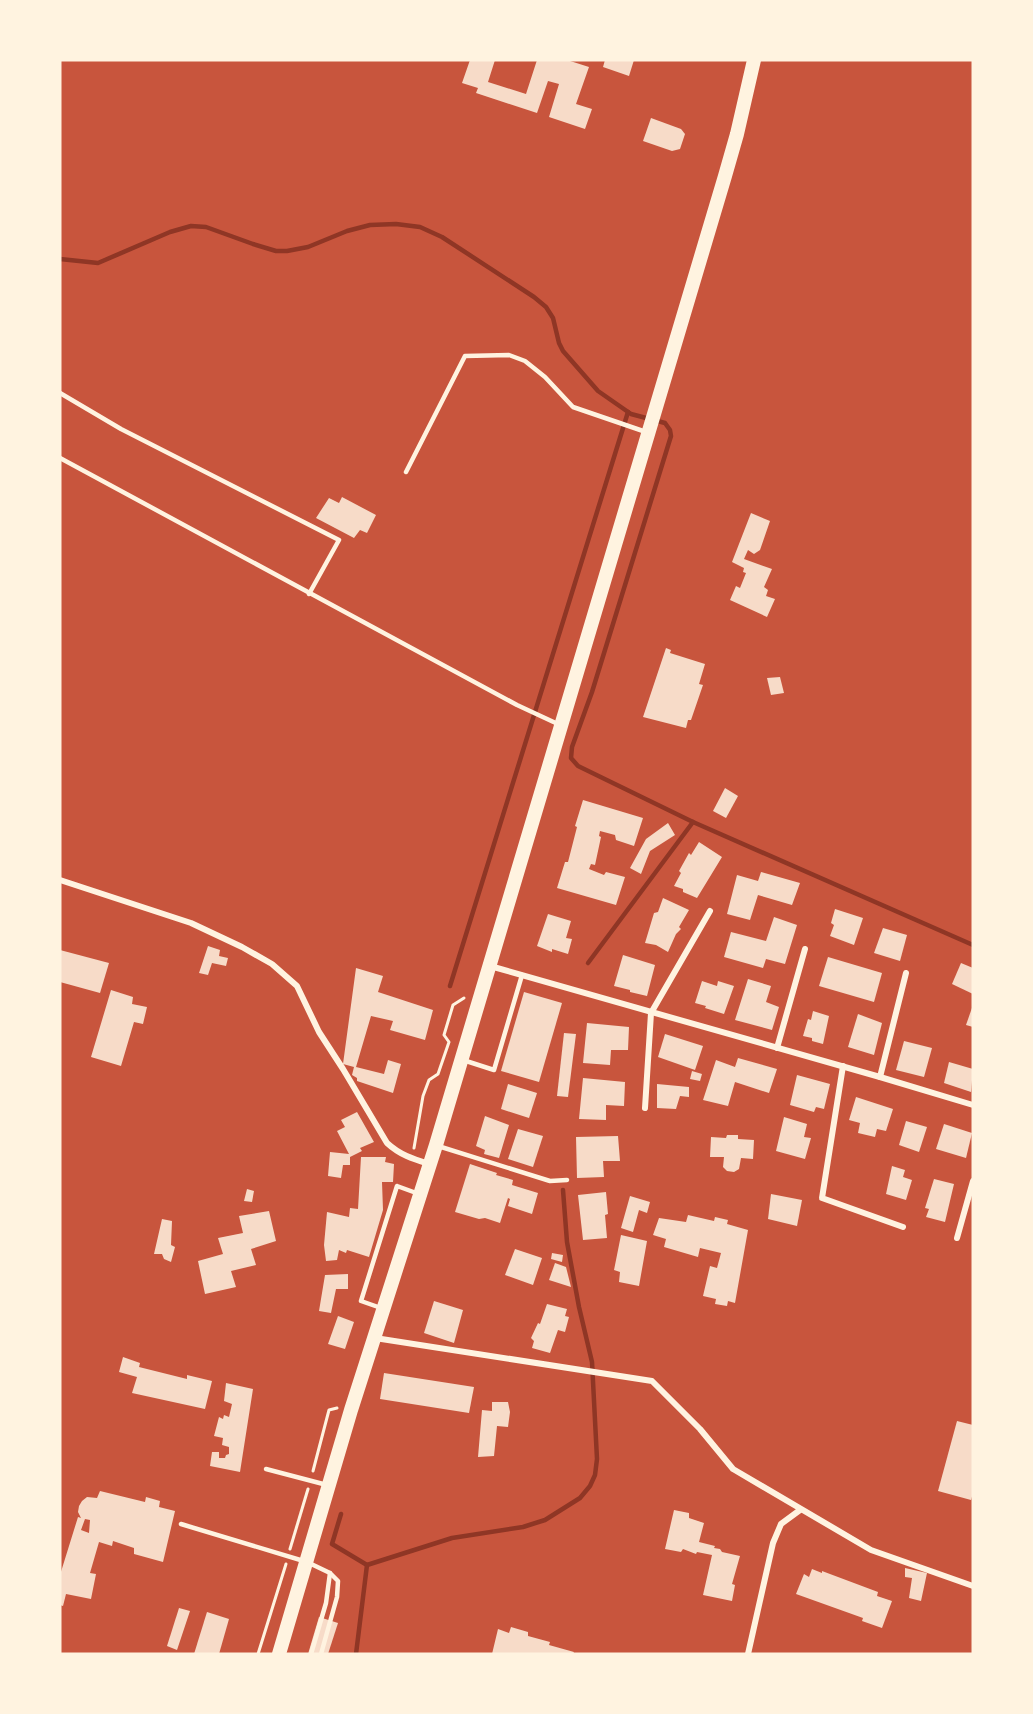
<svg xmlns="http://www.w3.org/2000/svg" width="1033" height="1714" font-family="Inter,sans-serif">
<rect width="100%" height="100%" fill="#c8553d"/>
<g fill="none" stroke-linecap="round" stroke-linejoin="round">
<g stroke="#8f3625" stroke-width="4.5">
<polyline points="60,259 98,263 170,232 191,226 206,227 253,244 276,251 287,251 308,247 347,231 370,225 396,224 420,227 442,237 534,297 546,307 553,318 559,343 563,351 598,391 631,414 665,423 670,430 671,436 592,692 572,747 571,758 578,766 693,822 973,945"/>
<polyline points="588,963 693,822"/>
<polyline points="450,986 628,412"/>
<polyline points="341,1514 332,1544 367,1565"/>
<polyline points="356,1654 367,1565 452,1538 523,1527 545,1520 580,1498 590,1486 595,1475 597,1459 592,1362 579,1307 567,1242 563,1190"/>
</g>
</g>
<g fill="#f7dbc8" fill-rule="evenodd">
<polygon points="470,60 495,60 488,82 526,94 537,60 567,60 589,67 576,104 592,109 585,129 549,117 559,84 548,81 537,113 476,93 478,88 462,83"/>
<polygon points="605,60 634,60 629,76 603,67"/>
<polygon points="651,118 681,129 685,134 680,149 672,151 643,141"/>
<polygon points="342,497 376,515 367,533 360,530 354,538 316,518 329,498 339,503"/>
<polygon points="751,513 770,521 760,550 754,554 748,550 744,559 772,569 764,587 768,590 766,596 775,599 767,617 730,600 736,586 740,588 746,573 743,572 744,568 732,562"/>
<polygon points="666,648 671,650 670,653 705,664 699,684 703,685 691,720 688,720 686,728 643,717"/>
<polygon points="780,677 784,693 771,695 767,678"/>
<polygon points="725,788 738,796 726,818 713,811"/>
<polygon points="583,800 643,818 634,846 616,840 615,835 600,831 599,836 601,837 595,865 591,864 589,869 604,875 606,872 625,877 616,905 557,888 565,862 568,862 577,827 575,826"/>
<polygon points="668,823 675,835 650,851 641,874 630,868 646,839"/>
<polygon points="699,842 722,857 697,898 683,892 683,889 674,886 681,873 679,871 689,853 691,855"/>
<polygon points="761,872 800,883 792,905 758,895 750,920 727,914 737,875 758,881"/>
<polygon points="663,898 689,910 679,927 681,929 676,934 668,952 656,945 645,943 654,913 658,912"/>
<polygon points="835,909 863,918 854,945 830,936 834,925 831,923"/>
<polygon points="548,914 571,921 566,938 572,939 568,954 552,949 552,952 537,946"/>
<polygon points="774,917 797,925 785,964 766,959 763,968 724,957 731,932 766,941"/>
<polygon points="883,928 907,935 900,961 874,953"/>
<polygon points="208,946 220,950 219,956 228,958 226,966 212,963 208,975 199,973"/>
<polygon points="60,950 109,963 100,993 60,982"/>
<polygon points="623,955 655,965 647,996 630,992 630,990 614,986"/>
<polygon points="828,957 882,973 874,1002 819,986"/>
<polygon points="961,963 973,968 973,994 952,984"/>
<polygon points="356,968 383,976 378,992 433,1010 425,1040 390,1030 393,1021 371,1016 356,1067 384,1074 388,1060 401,1064 393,1093 357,1081 357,1078 352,1075 354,1067 343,1064"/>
<polygon points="748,979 771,986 766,1002 779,1007 772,1030 735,1020"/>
<polygon points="702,981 717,986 718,981 734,986 724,1014 705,1008 706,1006 695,1003"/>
<polygon points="111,990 133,997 132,1004 147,1007 143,1024 134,1022 121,1066 91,1057"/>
<polygon points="524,992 562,1003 539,1082 501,1071"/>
<polygon points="973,1005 973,1027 966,1025"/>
<polygon points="813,1011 829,1016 823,1044 812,1041 812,1038 803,1036 808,1019 811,1020"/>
<polygon points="858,1014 882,1023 874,1055 848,1047"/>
<polygon points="587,1023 629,1027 628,1050 611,1050 610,1065 583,1063"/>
<polygon points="564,1033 576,1034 568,1097 557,1096"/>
<polygon points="665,1034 703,1046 695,1070 658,1057"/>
<polygon points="904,1041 932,1048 924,1077 896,1070"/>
<polygon points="738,1058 777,1069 769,1093 735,1082 728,1106 703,1100 716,1060 735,1067"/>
<polygon points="949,1062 973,1069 971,1092 944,1083"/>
<polygon points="692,1071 702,1074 700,1081 690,1079"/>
<polygon points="797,1075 830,1084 824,1109 816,1107 814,1112 790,1105"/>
<polygon points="583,1078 625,1082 624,1106 606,1105 606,1120 579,1119"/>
<polygon points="508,1084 537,1093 529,1118 501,1109"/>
<polygon points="657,1084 689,1087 689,1097 680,1096 676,1109 657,1108"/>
<polygon points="856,1097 893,1109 886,1131 877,1129 875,1137 858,1133 860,1123 849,1120"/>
<polygon points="357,1112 374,1142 360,1148 362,1151 350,1157 350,1165 343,1165 341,1178 328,1176 330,1152 349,1154 337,1131 345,1127 341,1120"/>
<polygon points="485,1116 509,1125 499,1158 484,1154 485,1150 476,1146"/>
<polygon points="784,1117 807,1124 804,1137 811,1138 805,1159 776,1151"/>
<polygon points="906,1121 927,1127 919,1152 899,1145"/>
<polygon points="944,1124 972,1133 966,1158 936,1149"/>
<polygon points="518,1129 543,1136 533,1167 508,1159"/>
<polygon points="727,1135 738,1135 738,1139 754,1140 753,1159 741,1158 739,1169 734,1172 727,1171 723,1167 724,1157 710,1157 711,1137 726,1138"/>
<polygon points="618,1136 620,1161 603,1161 604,1177 577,1178 576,1137"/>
<polygon points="361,1157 386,1157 385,1162 394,1164 393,1182 382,1182 383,1210 369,1257 347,1250 346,1253 339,1250 337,1260 326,1261 324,1245 327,1212 349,1217 350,1208 358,1209"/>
<polygon points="470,1164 497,1173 496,1175 513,1180 512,1185 538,1193 532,1214 508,1206 510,1199 508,1198 500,1223 485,1218 479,1219 455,1212"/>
<polygon points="892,1166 905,1170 903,1177 912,1180 906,1200 886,1194"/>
<polygon points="934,1179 954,1184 945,1222 926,1217 929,1209 925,1208"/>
<polygon points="247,1189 254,1191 252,1202 244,1201"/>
<polygon points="606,1192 608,1214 605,1215 607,1238 583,1240 578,1195"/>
<polygon points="771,1194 802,1200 797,1226 768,1219"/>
<polygon points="630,1196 650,1202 647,1213 639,1210 633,1232 621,1228"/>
<polygon points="269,1211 276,1241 251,1249 256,1265 231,1271 236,1287 205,1294 198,1261 223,1254 218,1238 243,1233 239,1216"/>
<polygon points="688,1215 714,1221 715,1217 728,1220 727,1224 748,1230 735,1303 728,1301 727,1306 715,1304 716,1299 703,1296 710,1266 717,1268 721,1253 700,1248 698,1257 664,1247 666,1239 653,1235 659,1218 686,1222"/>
<polygon points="162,1219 172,1221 171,1245 175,1247 171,1262 164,1259 162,1254 154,1254"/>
<polygon points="621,1235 647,1241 639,1286 619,1282 620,1272 614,1270"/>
<polygon points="515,1249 542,1258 533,1285 505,1275"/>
<polygon points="552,1253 563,1255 562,1262 551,1259"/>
<polygon points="555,1263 566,1267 571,1287 549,1280"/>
<polygon points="348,1274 348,1289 336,1289 331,1313 319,1311 325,1275"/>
<polygon points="434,1301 463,1310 454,1343 424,1333"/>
<polygon points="547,1304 567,1309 565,1316 569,1317 565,1332 558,1330 550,1353 532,1348 534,1341 531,1338 538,1323 540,1324"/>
<polygon points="338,1316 354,1322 345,1349 328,1344"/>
<polygon points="123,1357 140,1363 139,1367 187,1379 187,1375 212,1381 205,1409 132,1393 137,1377 119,1372"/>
<polygon points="384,1373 474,1387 469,1413 380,1399"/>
<polygon points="226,1383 253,1389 240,1472 210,1466 212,1452 219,1452 219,1458 225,1458 226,1455 229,1454 229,1447 222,1445 223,1438 214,1436 219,1417 223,1419 224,1415 229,1417 232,1404 224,1401"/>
<polygon points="492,1402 508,1402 510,1412 508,1427 497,1426 494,1456 478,1457 482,1410 492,1411"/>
<polygon points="957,1421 973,1425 973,1493 971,1500 938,1491"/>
<path d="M100 1491 145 1502 146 1497 160 1501 159 1507 175 1511 163 1562 134 1554V1548L113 1541 112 1546 99 1542 90 1573 96 1574 91 1599 66 1594 63 1606 60 1605V1575L78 1517 81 1518 78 1512 79 1506 82 1501 87 1497 97 1498ZM85 1519 90 1520 89 1533 81 1530Z"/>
<polygon points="674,1510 689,1513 689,1518 704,1523 699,1542 715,1546 714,1548 720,1549 722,1552 740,1556 732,1584 735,1585 732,1601 703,1595 712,1555 697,1552 696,1554 683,1549 681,1552 665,1549"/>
<polygon points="905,1568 927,1573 921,1601 909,1598 912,1578 905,1577"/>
<polygon points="812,1569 822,1573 822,1571 878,1592 877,1596 892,1601 882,1628 862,1621 863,1618 796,1594 804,1574 809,1577"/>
<polygon points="179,1608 190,1611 177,1650 167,1646"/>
<polygon points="207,1612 229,1619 219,1654 194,1654"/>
<polygon points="319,1617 338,1623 328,1654 308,1654"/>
<polygon points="511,1627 528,1632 528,1636 550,1642 549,1645 574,1652 573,1654 492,1654 498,1629 509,1633"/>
</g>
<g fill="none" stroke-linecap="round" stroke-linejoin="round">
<g stroke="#fff3e0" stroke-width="3">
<polyline points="414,1148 423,1096 429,1080 438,1074 449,1042 444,1035 453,1005 464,998"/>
<polyline points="313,1471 329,1410 337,1408"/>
<polyline points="290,1549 308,1489"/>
<polyline points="258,1654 286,1564"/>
</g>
<g stroke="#fff3e0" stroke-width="4.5">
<polyline points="60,393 121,429 339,540 309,594"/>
<polyline points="60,458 517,705 560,725"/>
<polyline points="406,472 465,356 509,355 525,361 545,377 573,407 646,432"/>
<polyline points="463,1060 494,1070 522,975"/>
<polyline points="438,1146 550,1181 567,1180"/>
<polyline points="381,1308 361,1301 397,1186 419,1194"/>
<polyline points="266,1469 327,1485"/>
<polyline points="181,1524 307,1562 330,1573 338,1581 337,1597 321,1654"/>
<polyline points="311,1654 326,1603 330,1573"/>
</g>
<g stroke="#fff3e0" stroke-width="6">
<path d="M60 880 191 923 242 947 272 964 297 986 319 1032 343 1069 387 1143C400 1155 413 1159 429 1164"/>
<polyline points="490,966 880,1077 973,1105"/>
<polyline points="777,1048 805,949"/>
<polyline points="843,1066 822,1198 903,1227"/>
<polyline points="880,1077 906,973"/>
<polyline points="645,1108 651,1013 710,911"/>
<polyline points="957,1238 973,1181"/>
<polyline points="375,1338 652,1381 700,1429 733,1469 871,1550 973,1586"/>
<polyline points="748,1654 773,1543 781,1524 800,1510"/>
</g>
<polyline stroke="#fff3e0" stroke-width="14" points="279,1654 351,1410 436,1145 725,176 737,134 754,60"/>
</g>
<rect width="1033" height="1714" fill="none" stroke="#fff3e0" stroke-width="123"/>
</svg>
